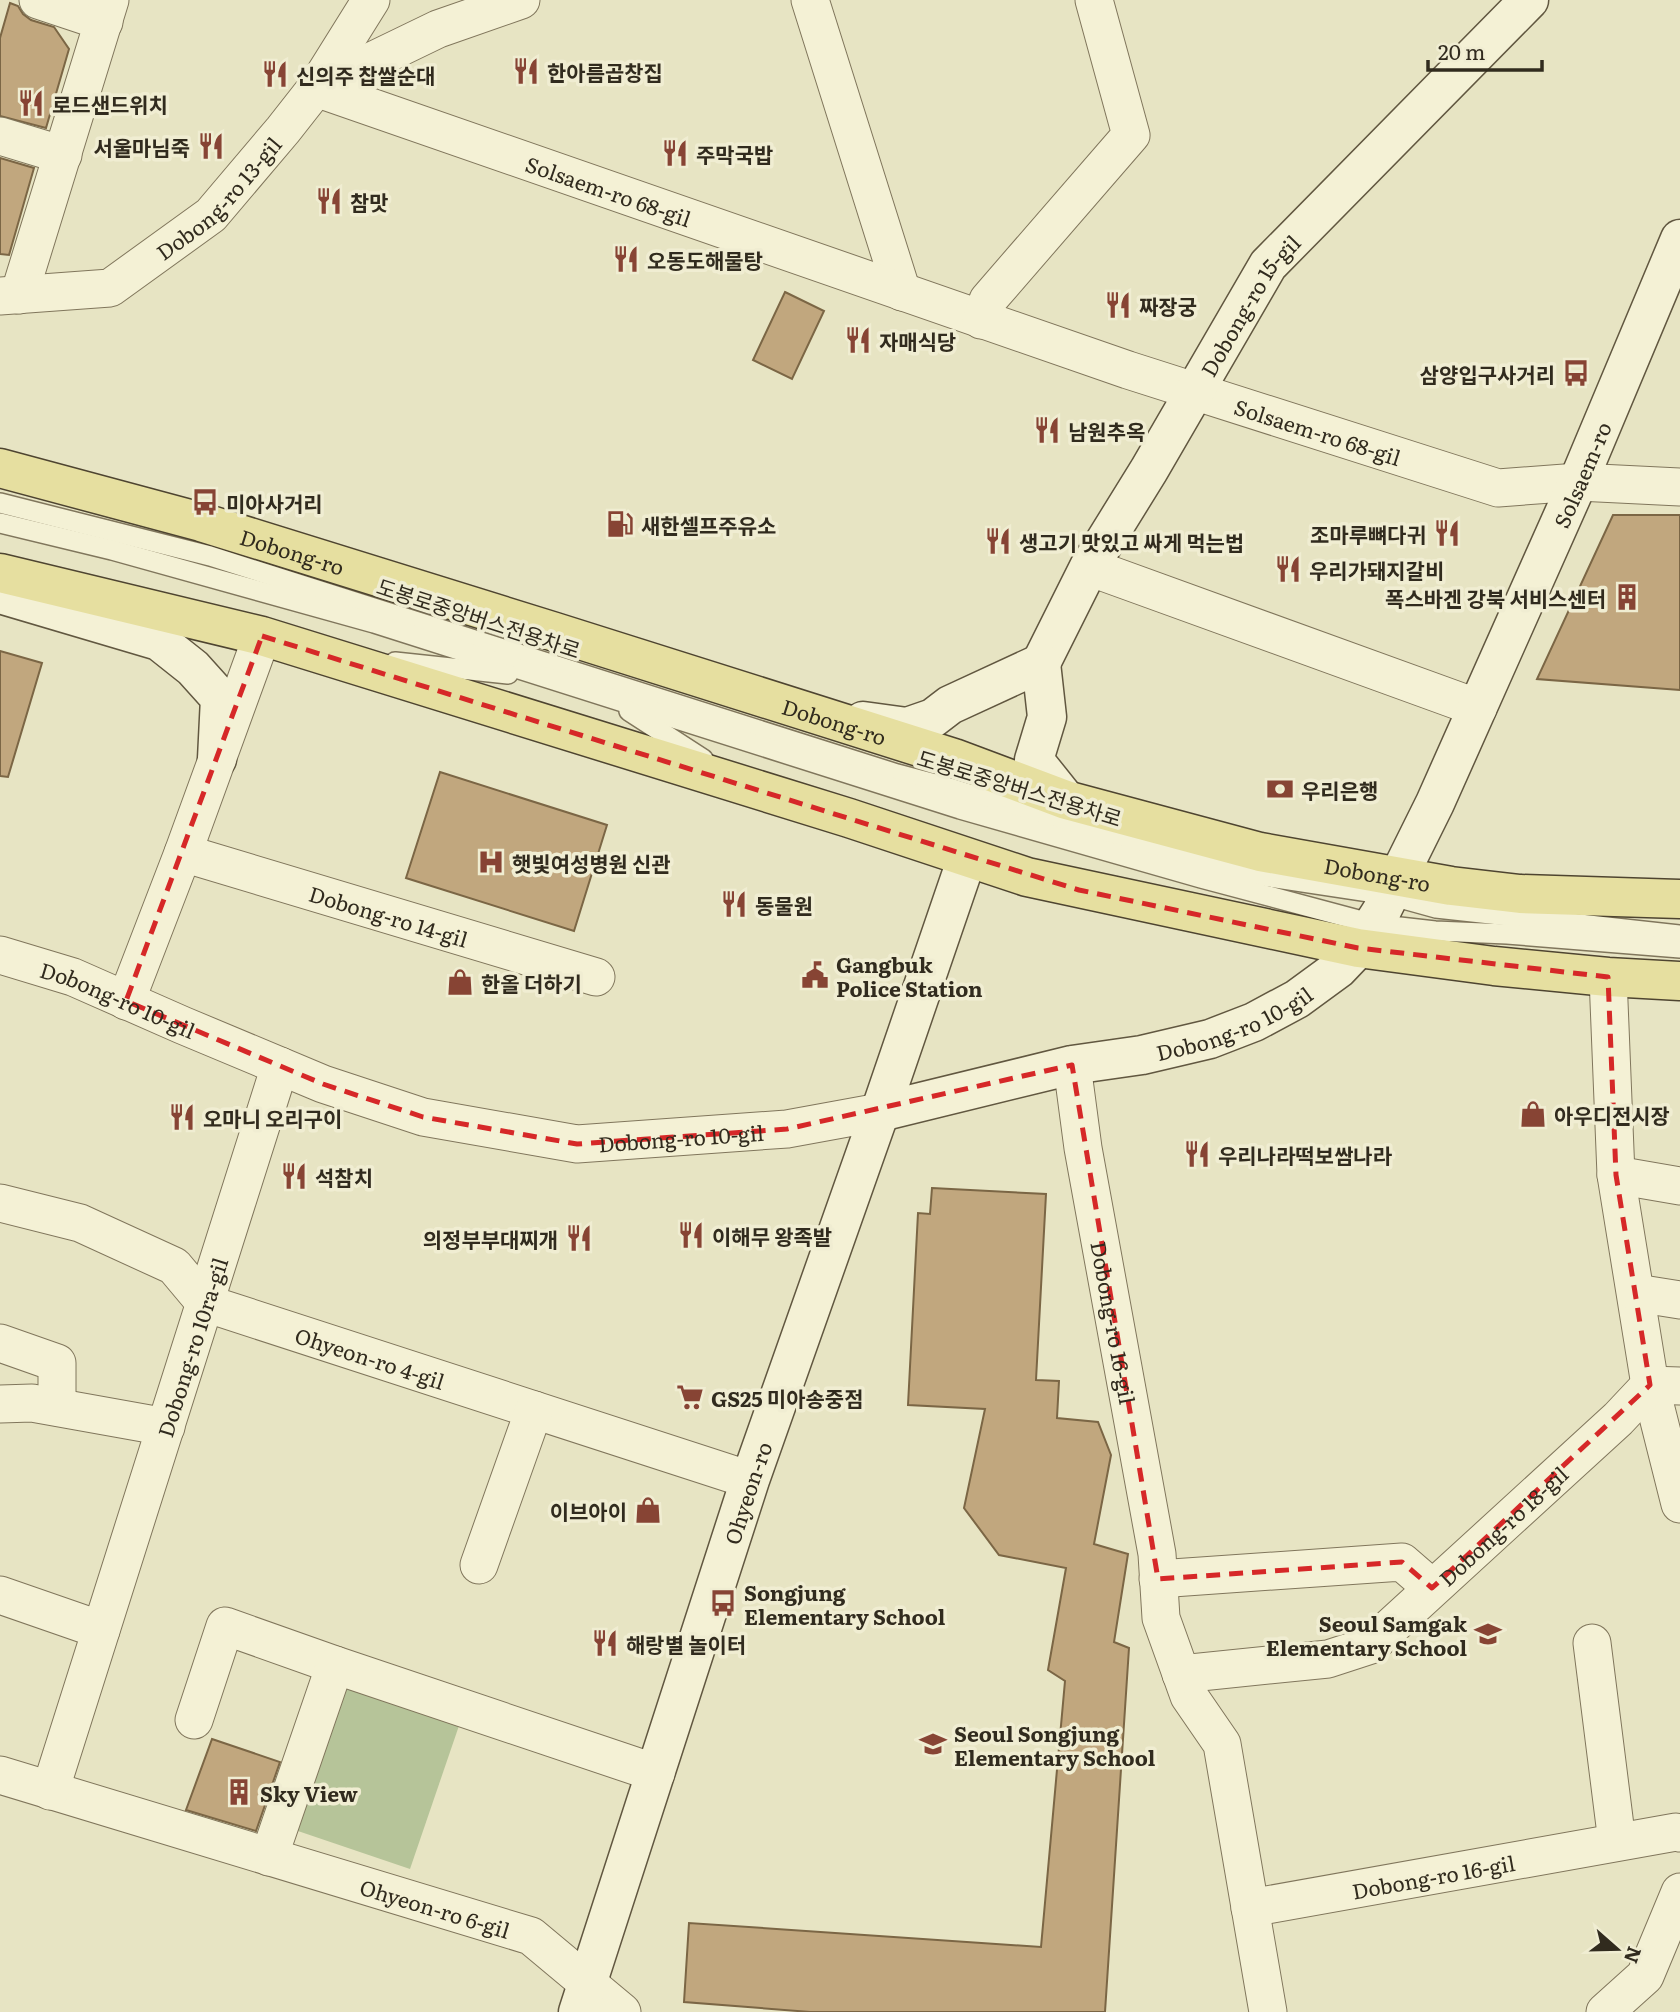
<svg xmlns="http://www.w3.org/2000/svg" width="1680" height="2012" font-family="Literata,'Noto Sans KR',serif">
<rect width="100%" height="100%" fill="#e7e4c3"/>
<polygon fill="#b6c499" points="351,1671 463,1714 410,1869 295,1830"/>
<g fill="#c1a77e" stroke="#7b6645" stroke-width="2">
<polygon points="10,3 18,6 23,14 31,20 54,27 69,49 46,128 0,116 0,38"/>
<polygon points="0,158 34,168 9,255 0,254"/>
<polygon points="785,292 824,311 792,379 753,360"/>
<polygon points="1613,515 1680,515 1680,690 1537,679"/>
<polygon points="0,651 42,663 8,777 0,776"/>
<polygon points="440,772 607,825 574,931 406,878"/>
<polygon points="932,1188 1046,1194 1036,1380 1059,1381 1057,1418 1098,1422 1111,1455 1094,1544 1128,1554 1114,1642 1129,1648 1105,2012 810,2012 684,2002 689,1923 1041,1947 1065,1681 1048,1670 1066,1568 999,1555 964,1508 985,1409 908,1405 918,1213 930,1214"/>
<polygon points="212,1739 280,1762 256,1831 186,1810"/>
</g>
<g fill="none" stroke-linecap="round" stroke-linejoin="round">
<defs>
<g id="lane">
<polyline points="0,503 210,556 897,774 950,788 1148,850 1250,874 1389,895 1436,908 1680,935"/>
<polyline points="0,523 112,550 374,623 960,809 1201,878 1373,924 1435,931 1507,934 1680,948"/>
<polyline points="395,662 508,674"/>
<polyline points="629,711 703,759"/>
</g>
<g id="street">
<polyline points="38,0 104,22"/>
<polyline points="810,0 902,292"/>
<path id="s1" d="M316 88 1128 370 1498 488 1578 482 1680 487"/>
<polyline points="316,88 438,29 521,0"/>
<polyline points="0,136 63,155"/>
<polyline points="19,295 110,0"/>
<path id="s2" d="M0 296 110 288 211 215 283 130 316 88 371 0"/>
<polyline points="981,320 988,300 1131,135 1094,0"/>
<polyline points="1089,567 1478,708"/>
<path id="s3" d="M183 853 596 977"/>
<path id="s4" d="M0 955 73 977 182 1025 323 1084 423 1117 577 1144 787 1129 880 1112"/>
<polyline points="1608,977 1616,1175 1650,1385 1680,1504"/>
<polyline points="126,1001 183,853 262,636"/>
<path id="s5" d="M1072 1065 1083 1148 1157 1554 1161 1618 1189 1696 1222 1744 1268 2012"/>
<polyline points="1616,1175 1680,1186"/>
<path id="s6" d="M0 1203 80 1223 174 1266 205 1303 750 1480"/>
<polyline points="1636,1293 1680,1300"/>
<polyline points="0,1343 57,1363 57,1407"/>
<polyline points="0,1404 32,1403 166,1427"/>
<polyline points="479,1565 534,1410"/>
<polyline points="1158,1579 1402,1562 1432,1588"/>
<polyline points="0,1595 101,1630"/>
<polyline points="1592,1643 1617,1842"/>
<path id="s7" d="M1181 1674 1328 1659 1371 1645 1618 1419 1650 1385 1680 1386"/>
<polyline points="194,1720 225,1626 335,1665 656,1773"/>
<path id="s8" d="M0 1775 531 1936 622 2012"/>
<path id="s9" d="M50 1791 280 1066"/>
<polyline points="269,1857 335,1665"/>
<path id="s10" d="M1250 1908 1676 1832 1680 1833"/>
<polyline points="1605,2012 1645,1976 1680,1892"/>
</g>
<g id="secondary">
<polyline points="0,594 159,641 193,668 220,698 217,759"/>
<path id="s11" d="M1041 663 1089 567 1149 470 1268 265 1529 0"/>
<polyline points="1041,663 1047,717 1034,760 1066,800"/>
<polyline points="863,721 907,727 933,718 950,705 1041,663"/>
<path id="s12" d="M880 1112 1072 1065 1142 1055 1210 1039 1254 1022 1297 999 1338 969 1358 948 1381 912 1435 803 1578 482 1680 239"/>
<path id="s13" d="M578 2012 750 1480 880 1112 967 858"/>
</g>
<g id="primary">
<path id="s14" d="M0 468 201 522 555 632 954 758 1066 800 1260 852 1451 886 1520 894 1680 899"/>
<polyline points="0,573 262,636 849,818 1027,877 1358,948 1494,966 1608,977 1680,981"/>
</g>
</defs>
<use href="#lane" stroke="#80765c" stroke-width="22"/>
<use href="#street" stroke="#80765c" stroke-width="39"/>
<use href="#secondary" stroke="#615740" stroke-width="41"/>
<use href="#primary" stroke="#4e4430" stroke-width="41"/>
<use href="#lane" stroke="#f4f1d5" stroke-width="19"/>
<use href="#street" stroke="#f4f1d5" stroke-width="37"/>
<use href="#secondary" stroke="#f4f1d5" stroke-width="38"/>
<use href="#primary" stroke="#e6dfa0" stroke-width="38"/>
</g>
<path fill="none" stroke="#d62828" stroke-width="5" stroke-dasharray="14 9" stroke-linejoin="round" d="M262 636 1079 890 1358 948 1608 977 1616 1175 1650 1385 1432 1588 1402 1562 1158 1579 1072 1065 787 1129 577 1144 423 1117 323 1084 126 1001Z"/>
<defs>
<symbol id="restaurant-bare" viewBox="-9 -9 18 18"><path d="M-5-6h1v4h1v-4h1v4h1v-4h1v5L-1.5 .5V6h-2V.5L-5-1ZM5-6V6H3V1.5H1.5Q1.5-4 5-6Z" fill="#874434" stroke="#f0edd2" stroke-width="2.5" paint-order="stroke"/></symbol>
<symbol id="bus-bare" viewBox="-9 -9 18 18"><path d="M-5-6H5V4H4V6H2V4H-2V6H-4V4H-5ZM-3.5-4V0h7V-4ZM-3.5 1.2v1.5H-2V1.2ZM2 1.2v1.5H3.5V1.2Z" fill="#874434" stroke="#f0edd2" stroke-width="2.5" paint-order="stroke"/></symbol>
<symbol id="fuel-bare" viewBox="-9 -9 18 18"><path d="M-5.5-6h7V0h2V4h1.3V-2.5L3-4.5l.8-.8L6-3V5H2.5V1h-1V6h-7ZM-4.2-4.7v3.2H.2V-4.7Z" fill="#874434" stroke="#f0edd2" stroke-width="2.5" paint-order="stroke"/></symbol>
<symbol id="building-bare" viewBox="-9 -9 18 18"><path d="M-4-6H4V6H1V3H-1V6H-4ZM-2.5-4.3h1.7v1.8h-1.7ZM.8-4.3h1.7v1.8H.8ZM-2.5-1h1.7V.8h-1.7ZM.8-1h1.7V.8H.8Z" fill="#874434" stroke="#f0edd2" stroke-width="2.5" paint-order="stroke"/></symbol>
<symbol id="bank-bare" viewBox="-9 -9 18 18"><path d="M-6-4H6V4H-6ZM0-2.3a2.3 2.3 0 1 0 0 4.6a2.3 2.3 0 1 0 0-4.6Z" fill="#874434" stroke="#f0edd2" stroke-width="2.5" paint-order="stroke"/></symbol>
<symbol id="hospital-bare" viewBox="-9 -9 18 18"><path d="M-5-5h3v3.5h4V-5h3V5h-3V1.5h-4V5h-3Z" fill="#874434" stroke="#f0edd2" stroke-width="2.5" paint-order="stroke"/></symbol>
<symbol id="civic-bare" viewBox="-9 -9 18 18"><path d="M-.6-6.5H3V-4.5H.6V-3L4-1V1h2V6H-6V1h2V-1L-.6-3ZM-1.2 2.5V6h2.4V2.5Z" fill="#874434" stroke="#f0edd2" stroke-width="2.5" paint-order="stroke"/></symbol>
<symbol id="shop-bare" viewBox="-9 -9 18 18"><path d="M-5-2.5h2.3a2.7 3.5 0 0 1 5.4 0H5L5.5 6h-11ZM-1.5-2.5h3a1.5 2.3 0 0 0-3 0Z" fill="#874434" stroke="#f0edd2" stroke-width="2.5" paint-order="stroke"/></symbol>
<symbol id="supermarket-bare" viewBox="-9 -9 18 18"><path d="M-6-5.5h2.5l.6 2H6L4.5 2H-2.5L-4.4-4H-6ZM-1.5 3.2a1.3 1.3 0 1 0 .1 0ZM3 3.2a1.3 1.3 0 1 0 .1 0Z" fill="#874434" stroke="#f0edd2" stroke-width="2.5" paint-order="stroke"/></symbol>
<symbol id="school-bare" viewBox="-9 -9 18 18"><path d="M0-5L7-2L0 1L-7-2ZM-4 1L0 2.5L4 1V4Q0 6-4 4Z" fill="#874434" stroke="#f0edd2" stroke-width="2.5" paint-order="stroke"/></symbol>
</defs>
<g fill-rule="evenodd">
<use href="#restaurant-bare" x="507" y="52" width="38" height="38"/>
<use href="#restaurant-bare" x="256" y="55" width="38" height="38"/>
<use href="#restaurant-bare" x="12" y="84" width="38" height="38"/>
<use href="#restaurant-bare" x="192" y="127" width="38" height="38"/>
<use href="#restaurant-bare" x="656" y="134" width="38" height="38"/>
<use href="#restaurant-bare" x="310" y="182" width="38" height="38"/>
<use href="#restaurant-bare" x="607" y="240" width="38" height="38"/>
<use href="#restaurant-bare" x="1099" y="286" width="38" height="38"/>
<use href="#restaurant-bare" x="839" y="321" width="38" height="38"/>
<use href="#bus-bare" x="1557" y="354" width="38" height="38"/>
<use href="#restaurant-bare" x="1028" y="411" width="38" height="38"/>
<use href="#bus-bare" x="186" y="483" width="38" height="38"/>
<use href="#fuel-bare" x="601" y="505" width="38" height="38"/>
<use href="#restaurant-bare" x="1428" y="514" width="38" height="38"/>
<use href="#restaurant-bare" x="979" y="522" width="38" height="38"/>
<use href="#restaurant-bare" x="1269" y="550" width="38" height="38"/>
<use href="#building-bare" x="1608" y="578" width="38" height="38"/>
<use href="#bank-bare" x="1261" y="770" width="38" height="38"/>
<use href="#hospital-bare" x="472" y="843" width="38" height="38"/>
<use href="#restaurant-bare" x="715" y="885" width="38" height="38"/>
<use href="#civic-bare" x="796" y="956" width="38" height="38"/>
<use href="#shop-bare" x="441" y="963" width="38" height="38"/>
<use href="#shop-bare" x="1514" y="1095" width="38" height="38"/>
<use href="#restaurant-bare" x="163" y="1098" width="38" height="38"/>
<use href="#restaurant-bare" x="1178" y="1135" width="38" height="38"/>
<use href="#restaurant-bare" x="275" y="1157" width="38" height="38"/>
<use href="#restaurant-bare" x="672" y="1216" width="38" height="38"/>
<use href="#restaurant-bare" x="560" y="1219" width="38" height="38"/>
<use href="#supermarket-bare" x="671" y="1378" width="38" height="38"/>
<use href="#shop-bare" x="629" y="1491" width="38" height="38"/>
<use href="#bus-bare" x="704" y="1584" width="38" height="38"/>
<use href="#school-bare" x="1469" y="1615" width="38" height="38"/>
<use href="#restaurant-bare" x="586" y="1624" width="38" height="38"/>
<use href="#school-bare" x="914" y="1725" width="38" height="38"/>
<use href="#building-bare" x="220" y="1773" width="38" height="38"/>
</g>
<g text-anchor="middle" dominant-baseline="central" stroke-width="7" stroke-linejoin="round" paint-order="stroke">
<g font-size="21" font-weight="bold" fill="#312b1e" stroke="#f0edd2" text-anchor="start">
<text x="547" y="71">한아름곱창집</text>
<text x="296" y="74">신의주 찹쌀순대</text>
<text x="52" y="103">로드샌드위치</text>
<text x="190" y="146" text-anchor="end">서울마님죽</text>
<text x="696" y="153">주막국밥</text>
<text x="350" y="201">참맛</text>
<text x="647" y="259">오동도해물탕</text>
<text x="1139" y="305">짜장궁</text>
<text x="879" y="340">자매식당</text>
<text x="1555" y="373" text-anchor="end">삼양입구사거리</text>
<text x="1068" y="430">남원추옥</text>
<text x="226" y="502">미아사거리</text>
<text x="641" y="524">새한셀프주유소</text>
<text x="1426" y="533" text-anchor="end">조마루뼈다귀</text>
<text x="1019" y="541">생고기 맛있고 싸게 먹는법</text>
<text x="1309" y="569">우리가돼지갈비</text>
<text x="1606" y="597" text-anchor="end">폭스바겐 강북 서비스센터</text>
<text x="1301" y="789">우리은행</text>
<text x="512" y="862">햇빛여성병원 신관</text>
<text x="755" y="904">동물원</text>
<text x="836" y="963">Gangbuk<tspan x="836" dy="24">Police Station</tspan></text>
<text x="481" y="982">한올 더하기</text>
<text x="1554" y="1114">아우디전시장</text>
<text x="203" y="1117">오마니 오리구이</text>
<text x="1218" y="1154">우리나라떡보쌈나라</text>
<text x="315" y="1176">석참치</text>
<text x="712" y="1235">이해무 왕족발</text>
<text x="558" y="1238" text-anchor="end">의정부부대찌개</text>
<text x="711" y="1397">GS25 미아송중점</text>
<text x="627" y="1510" text-anchor="end">이브아이</text>
<text x="744" y="1591">Songjung<tspan x="744" dy="24">Elementary School</tspan></text>
<text x="1467" y="1622" text-anchor="end">Seoul Samgak<tspan x="1467" dy="24">Elementary School</tspan></text>
<text x="626" y="1643">해랑별 놀이터</text>
<text x="954" y="1732">Seoul Songjung<tspan x="954" dy="24">Elementary School</tspan></text>
<text x="260" y="1792">Sky View</text>
</g>
<g font-size="21" fill="#312b1e" stroke="#f0edd2">
<text stroke="none"><textPath href="#s1" startOffset="310">Solsaem-ro 68-gil</textPath></text>
<text stroke="none"><textPath href="#s2" startOffset="252">Dobong-ro 13-gil</textPath></text>
<text stroke="none"><textPath href="#s11" startOffset="415">Dobong-ro 15-gil</textPath></text>
<text stroke="none"><textPath href="#s1" startOffset="1059">Solsaem-ro 68-gil</textPath></text>
<text stroke="none"><textPath href="#s12" startOffset="1038">Solsaem-ro</textPath></text>
<text stroke="none"><textPath href="#s14" startOffset="304">Dobong-ro</textPath></text>
<text transform="translate(479 617) rotate(18)">도봉로중앙버스전용차로</text>
<text stroke="none"><textPath href="#s14" startOffset="872">Dobong-ro</textPath></text>
<text transform="translate(1020 787) rotate(17)">도봉로중앙버스전용차로</text>
<text stroke="none"><textPath href="#s14" startOffset="1437">Dobong-ro</textPath></text>
<text stroke="none"><textPath href="#s3" startOffset="215">Dobong-ro 14-gil</textPath></text>
<text stroke="none"><textPath href="#s4" startOffset="126">Dobong-ro 10-gil</textPath></text>
<text stroke="none"><textPath href="#s12" startOffset="366">Dobong-ro 10-gil</textPath></text>
<text stroke="none"><textPath href="#s4" startOffset="714">Dobong-ro 10-gil</textPath></text>
<text stroke="none"><textPath href="#s5" startOffset="261">Dobong-ro 16-gil</textPath></text>
<text stroke="none"><textPath href="#s9" startOffset="466">Dobong-ro 10ra-gil</textPath></text>
<text stroke="none"><textPath href="#s6" startOffset="408">Ohyeon-ro 4-gil</textPath></text>
<text stroke="none"><textPath href="#s13" startOffset="546">Ohyeon-ro</textPath></text>
<text stroke="none"><textPath href="#s7" startOffset="371">Dobong-ro 18-gil</textPath></text>
<text stroke="none"><textPath href="#s10" startOffset="186">Dobong-ro 16-gil</textPath></text>
<text stroke="none"><textPath href="#s8" startOffset="455">Ohyeon-ro 6-gil</textPath></text>
</g>
</g>
<g transform="translate(1617 1949) rotate(110)" stroke="#f0edd2" stroke-width="5" paint-order="stroke">
<path d="M0-5L12 26L0 18L-12 26Z" fill="#312b1e"/>
<text y="-10" font-size="19" font-weight="bold" text-anchor="middle" fill="#312b1e">N</text>
</g>
<path d="M1428 60v10h114v-10" fill="none" stroke="#312b1e" stroke-width="3.5"/>
<text x="1438" y="60" font-size="21" fill="#312b1e" stroke="#f0edd2" stroke-width="5" paint-order="stroke">20 m</text>
</svg>
